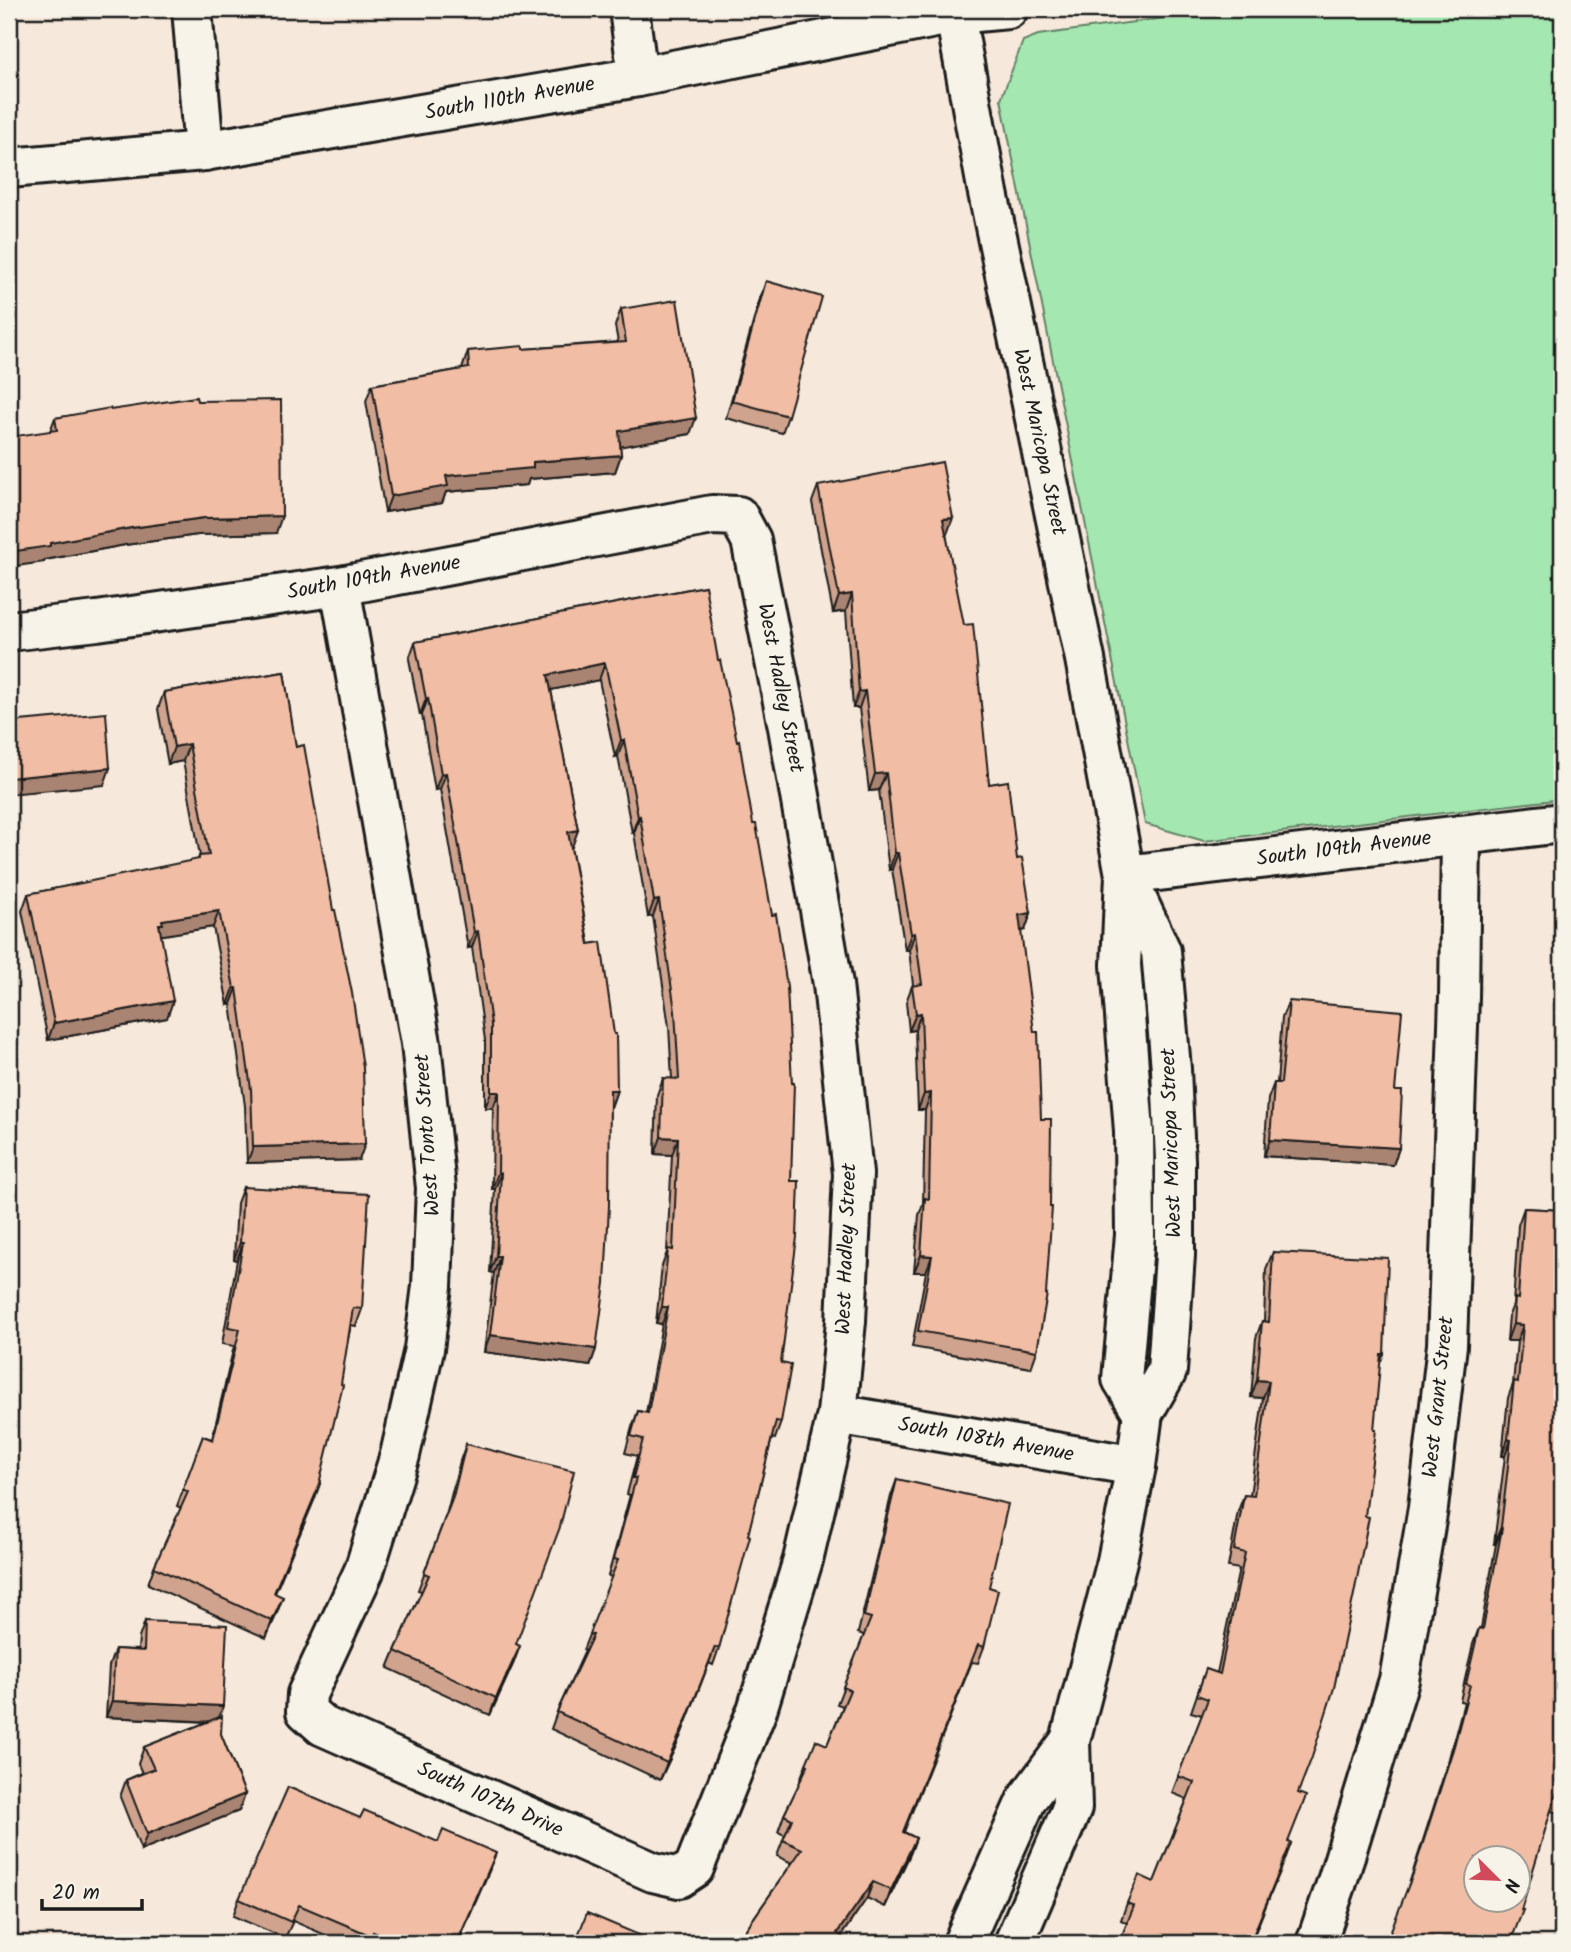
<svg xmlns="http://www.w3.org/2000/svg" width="1571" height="1952" font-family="Kalam,sans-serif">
<rect width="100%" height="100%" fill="#f6e8da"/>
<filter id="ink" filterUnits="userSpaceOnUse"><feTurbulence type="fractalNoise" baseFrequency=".0143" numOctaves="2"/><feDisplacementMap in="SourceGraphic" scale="14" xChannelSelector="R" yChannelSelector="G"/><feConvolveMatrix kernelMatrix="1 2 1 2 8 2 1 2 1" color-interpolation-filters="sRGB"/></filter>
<g filter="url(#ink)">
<polygon fill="#a5e7b0" stroke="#608266" stroke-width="2" points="1231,9 1562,9 1562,799 1204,841 1145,824 1001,99 1023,41 1038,35"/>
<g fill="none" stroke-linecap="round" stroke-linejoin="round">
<defs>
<g id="minor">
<polyline points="192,9 204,151"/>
<polyline points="629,9 638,77"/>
<polyline points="954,9 987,188 1085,659 1125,875 1121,965 1134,1131 1135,1235 1122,1379 1143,1413"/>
<polyline points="9,168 204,151 638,77 955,14 1008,9"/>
<polyline points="9,631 97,621 340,586 712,515 738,516 751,540 788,727 833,984 853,1174 846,1321 837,1414 803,1560 757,1710 694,1868 679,1878 653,1872 323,1726 306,1711 307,1694 364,1571 400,1455 424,1349 432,1286 436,1188 421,1043 340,586"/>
<polyline points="1125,875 1562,823"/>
<polyline points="837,1414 1136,1466"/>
<polyline points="963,1943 1027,1799 1070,1741"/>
<polyline points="1014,1943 1072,1808 1070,1741 1117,1561 1136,1466 1143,1413 1167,1371 1175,1255 1175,1160 1171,1069 1161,951 1128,880"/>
<polyline points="1316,1943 1337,1882 1399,1680 1428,1508 1447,1345 1459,997 1461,835"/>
</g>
</defs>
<use href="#minor" stroke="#1c1c1c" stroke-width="44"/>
<use href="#minor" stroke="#f7f3e8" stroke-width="38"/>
</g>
<g fill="#cfa38d" stroke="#1c1c1c" stroke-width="2">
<polygon points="766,281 788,416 782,433 726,418 760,298"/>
<polygon points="621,309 690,434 620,446 621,455 615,472 529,479 527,485 446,492 442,503 385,512 366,401 372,385 462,369 468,351 523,349 618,342 615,326"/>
<polygon points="197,401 276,533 198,535 125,545 45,560 44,562 50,431 55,418 111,410"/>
<polygon points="818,486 947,534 946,534 989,784 1017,859 1031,913 1025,930 1021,931 1037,1351 1031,1368 912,1347 926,1272 914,1272 919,1215 923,1204 925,1110 918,1110 915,1030 909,1031 906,1002 912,986 913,985 909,950 905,950 892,869 889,870 879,790 869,791 859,708 853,708 846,611 833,613 812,502"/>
<polygon points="705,586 781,1363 781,1422 775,1439 772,1438 719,1648 713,1665 709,1663 681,1735 660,1780 551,1729 557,1712 585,1651 583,1650 612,1577 608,1576 630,1495 627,1494 637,1456 625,1453 632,1427 638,1411 646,1413 662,1324 656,1323 662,1266 667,1252 672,1155 655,1154 657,1095 663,1078 672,1079 669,1027 653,916 648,917 634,833 632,833 618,756 615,757 599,680 551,690 578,830 571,847 617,1090 611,1107 610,1107 596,1349 590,1366 484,1352 494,1273 490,1272 495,1189 492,1189 493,1108 485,1108 485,1040 472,947 468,948 440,789 435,790 422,715 420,715 409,659 415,642"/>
<polygon points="284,672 359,1160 247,1163 245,1106 231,1004 228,1005 213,927 161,935 167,1018 48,1040 22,911 28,894 198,860 199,856 200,856 183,761 168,764 158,709 164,692"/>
<polygon points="1289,1001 1395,1091 1399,1148 1393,1165 1264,1156 1268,1099 1274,1083 1277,1083 1282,1017"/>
<polygon points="243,1187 362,1309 356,1326 351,1325 315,1498 275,1593 277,1613 266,1638 148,1584 154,1567 181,1508 177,1506 203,1436 212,1439 234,1346 222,1344 237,1260 234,1259 237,1203"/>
<polygon points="1524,1208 1562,1210 1562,1808 1560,1813 1551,1811 1409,1884 1448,1762 1464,1702 1460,1701 1473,1644 1479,1628 1481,1628 1496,1544 1494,1544 1505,1456 1502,1456 1508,1398 1513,1384 1517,1341 1507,1341 1509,1315 1513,1305 1518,1225"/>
<polygon points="1273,1252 1384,1354 1380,1363 1288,1842 1291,1843 1251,1943 1119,1943 1127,1923 1121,1920 1127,1903 1154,1882 1187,1799 1172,1793 1202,1715 1191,1712 1206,1669 1217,1673 1239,1569 1228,1567 1238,1511 1244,1495 1250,1496 1263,1398 1251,1397 1256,1338 1262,1321 1264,1321 1266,1269"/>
<polygon points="466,1444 516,1644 514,1662 490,1715 388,1668 395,1651 422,1591 418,1590 447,1512 460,1461"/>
<polygon points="897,1479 989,1587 984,1647 978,1663 972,1662 904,1832 916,1838 910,1854 885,1907 867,1898 841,1936 851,1943 739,1943 742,1935 792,1863 777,1856 785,1835 778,1832 784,1815 801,1781 800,1780 806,1764 827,1745 843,1706 837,1704 864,1635 858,1633 891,1496"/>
<polygon points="145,1621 219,1717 221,1734 245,1794 239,1811 141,1850 120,1797 126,1780 142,1773 138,1764 144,1747 207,1722 106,1717 109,1666 115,1649 138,1650 139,1638"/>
<polygon points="360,1818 490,1869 458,1943 344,1943 293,1921 285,1938 233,1916 239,1899"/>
</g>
<g fill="#a98473" stroke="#1c1c1c" stroke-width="2">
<polygon points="696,418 690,434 613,448 619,431"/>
<polygon points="621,455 615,472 529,479 527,485 446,492 442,503 385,512 391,496 446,476 533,462"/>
<polygon points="282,516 276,533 198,535 125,545 45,560 44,562 9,567 9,552 50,543 131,528 204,518"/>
<polygon points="953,518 947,534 937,536 943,519"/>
<polygon points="852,594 846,611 833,613 839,596"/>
<polygon points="605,663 599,680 542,692 548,675"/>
<polygon points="865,691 859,708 853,708 859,692"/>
<polygon points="428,698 422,715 420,715 426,699"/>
<polygon points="621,740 624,740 618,756 615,757"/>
<polygon points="189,744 183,761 168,764 174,747"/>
<polygon points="110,768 104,785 9,794 9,778"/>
<polygon points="446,773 440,789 435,790 441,774"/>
<polygon points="886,773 879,790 869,791 875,774"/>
<polygon points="640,816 634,833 632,833 638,817"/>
<polygon points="578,830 572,847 562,848 568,832"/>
<polygon points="895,853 898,853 892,869 889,870"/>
<polygon points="659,900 653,916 648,917 654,901"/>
<polygon points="219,911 213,927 158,936 153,941 162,920"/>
<polygon points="1031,913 1025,930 1013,932 1019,915"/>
<polygon points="478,931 472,947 468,948 474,932"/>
<polygon points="915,933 909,950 905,950 911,934"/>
<polygon points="234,988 237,988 231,1004 228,1005"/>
<polygon points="173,1001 167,1018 48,1040 54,1023"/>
<polygon points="921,1013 915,1030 909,1031 916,1014"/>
<polygon points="610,1090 617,1090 611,1107 604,1107"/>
<polygon points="491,1092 499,1092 493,1108 485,1108"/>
<polygon points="931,1093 925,1110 918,1110 924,1094"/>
<polygon points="661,1137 678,1138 672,1155 655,1154"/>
<polygon points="1270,1140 1399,1148 1393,1165 1264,1156"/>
<polygon points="365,1144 359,1160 247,1163 253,1147"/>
<polygon points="498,1173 501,1173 495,1189 492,1189"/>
<polygon points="240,1243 243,1243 237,1260 234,1259"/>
<polygon points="921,1255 932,1256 926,1272 914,1272"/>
<polygon points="496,1256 500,1256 494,1273 490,1272"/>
<polygon points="662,1307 668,1307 662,1324 656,1323"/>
<polygon points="1513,1324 1523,1325 1517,1341 1507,1341"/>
<polygon points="490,1335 596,1349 590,1366 484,1352"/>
<polygon points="1257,1380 1269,1381 1263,1398 1251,1397"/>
<polygon points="1508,1439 1511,1440 1505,1456 1502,1456"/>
<polygon points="321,1481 315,1498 268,1609 274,1593"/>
<polygon points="1501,1527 1502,1528 1496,1544 1494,1544"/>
<polygon points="283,1597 277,1613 266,1638 272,1621"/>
<polygon points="520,1646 514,1662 490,1715 496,1698"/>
<polygon points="715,1647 681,1735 660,1780 667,1763"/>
<polygon points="112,1701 223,1706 217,1722 106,1717"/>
<polygon points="245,1794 239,1811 141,1850 147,1834"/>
<polygon points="916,1838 910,1854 885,1907 891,1890"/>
<polygon points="1291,1843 1285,1860 1250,1943"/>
<polygon points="496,1853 458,1943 457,1943"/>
<polygon points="873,1882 867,1898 836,1943 837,1933"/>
</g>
<g fill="#f1bda4" stroke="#1c1c1c" stroke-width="2" fill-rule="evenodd">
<polygon points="766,281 822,297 788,416 732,401"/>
<polygon points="677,300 696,418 619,431 621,455 533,462 533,468 446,476 448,486 391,496 372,385 469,368 468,351 523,346 523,349 626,342 621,309"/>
<polygon points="196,397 197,401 281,400 282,516 204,518 131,528 50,543 50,546 9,552 9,437 57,430 55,418 110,408 111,410"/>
<polygon points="942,462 953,518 943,519 964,625 973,624 989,784 1008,781 1017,859 1022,858 1031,913 1019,915 1034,1032 1038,1032 1041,1119 1051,1119 1050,1207 1052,1207 1046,1294 1047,1294 1037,1351 918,1331 932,1256 921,1255 925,1198 929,1199 931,1093 924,1094 921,1013 916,1014 912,986 922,984 915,933 911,934 898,853 895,853 886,773 875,774 865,691 859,692 852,594 839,596 818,486"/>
<polygon points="705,586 718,660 720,660 737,741 739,740 753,824 756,824 772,915 776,914 787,987 792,1083 794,1083 791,1181 799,1181 797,1237 781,1363 791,1365 781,1422 776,1421 748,1535 750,1536 719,1648 715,1647 687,1718 667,1763 557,1712 593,1635 589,1634 618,1560 614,1559 636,1478 633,1478 643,1439 631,1436 638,1411 648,1413 668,1307 662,1307 668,1249 673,1250 678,1138 661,1137 663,1078 679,1079 675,1011 659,900 654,901 640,816 638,817 624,740 621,740 605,663 548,675 578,830 568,832 589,944 601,942 614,1034 616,1034 617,1090 610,1090 609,1206 605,1283 596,1349 490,1335 500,1256 496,1256 501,1173 498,1173 499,1092 491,1092 491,1024 478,931 474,932 446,773 441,774 428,698 426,699 415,642"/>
<polygon points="284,672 296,747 304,745 333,910 335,910 352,993 363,1067 365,1144 253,1147 251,1089 237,988 234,988 219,911 162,920 163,924 159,924 173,1001 54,1023 28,894 199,859 199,856 209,855 189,744 174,747 164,692"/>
<polygon points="106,713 110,768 9,778 9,722"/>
<polygon points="1289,1001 1402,1011 1395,1091 1402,1091 1399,1148 1270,1140 1274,1083 1281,1083"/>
<polygon points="243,1187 369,1194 362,1309 353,1308 341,1384 343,1385 320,1480 321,1481 274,1593 283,1597 272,1621 154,1567 188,1492 183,1489 203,1436 213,1440 240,1329 228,1327 243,1243 240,1243"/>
<path d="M1524 1208 1562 1210V1795L1556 1794 1521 1910H1523L1510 1943H1386L1413 1874 1454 1746 1470 1685 1466 1684 1479 1628 1483 1629 1502 1528 1501 1527 1511 1440 1508 1439 1514 1381 1518 1382 1523 1325 1513 1324 1515 1298 1518 1299ZM1476 1858H1518V1900H1476Z"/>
<polygon points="1273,1252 1388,1258 1384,1354 1381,1354 1374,1430 1376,1430 1365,1516 1369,1517 1354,1594 1334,1688 1312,1757 1298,1793 1306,1796 1288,1842 1291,1843 1250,1943 1119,1943 1134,1906 1127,1903 1139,1875 1154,1882 1194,1782 1178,1776 1208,1699 1197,1695 1206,1669 1220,1674 1245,1553 1234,1550 1244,1495 1254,1496 1269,1381 1257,1380 1262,1321 1269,1322"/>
<polygon points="466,1444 574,1471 560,1527 516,1644 520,1646 496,1698 395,1651 429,1575 424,1573 453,1497"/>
<polygon points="897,1479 1008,1504 989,1587 998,1590 984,1647 978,1645 903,1832 916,1838 891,1890 873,1882 837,1933 851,1943 754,1943 742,1935 802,1849 783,1840 792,1819 784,1815 808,1765 806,1764 816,1740 827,1745 850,1690 843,1687 871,1618 864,1616"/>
<polygon points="145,1621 227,1625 223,1706 112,1701 115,1649 144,1651"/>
<polygon points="222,1716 221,1734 245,1794 147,1834 126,1780 154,1769 144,1747"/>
<polygon points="288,1787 360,1818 364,1810 438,1842 443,1830 496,1853 457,1943 399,1943 373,1932 372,1936 299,1905 291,1922 239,1899"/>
<polygon points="587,1913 639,1935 636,1943 575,1943"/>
</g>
</g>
<g text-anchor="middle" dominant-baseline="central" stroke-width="5" stroke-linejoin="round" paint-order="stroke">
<g font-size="21" fill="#1c1c1c" stroke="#f7f3e8">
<text transform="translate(510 99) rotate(-10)">South 110th Avenue</text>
<text transform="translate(1039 442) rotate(78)">West Maricopa Street</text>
<text transform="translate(374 578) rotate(-10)">South 109th Avenue</text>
<text transform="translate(780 688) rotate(79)">West Hadley Street</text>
<text transform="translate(1344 849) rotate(-7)">South 109th Avenue</text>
<text transform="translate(428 1135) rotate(-94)">West Tonto Street</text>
<text transform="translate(1172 1143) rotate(-92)">West Maricopa Street</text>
<text transform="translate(847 1249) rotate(-88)">West Hadley Street</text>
<text transform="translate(1439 1397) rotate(-84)">West Grant Street</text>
<text transform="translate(986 1440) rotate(10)">South 108th Avenue</text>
<text transform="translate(490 1800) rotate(24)">South 107th Drive</text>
</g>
</g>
<rect width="1571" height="1952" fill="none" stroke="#f7f3e8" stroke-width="35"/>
<rect x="18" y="18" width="1536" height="1917" fill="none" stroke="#1c1c1c" stroke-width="2.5" filter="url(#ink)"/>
<g transform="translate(1497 1879) rotate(114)"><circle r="33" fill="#f7f3e8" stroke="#9f9d96" stroke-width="2"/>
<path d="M0-5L12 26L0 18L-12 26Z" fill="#d1495b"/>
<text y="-10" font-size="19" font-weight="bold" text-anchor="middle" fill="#1c1c1c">N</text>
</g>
<path d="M42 1899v10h100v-10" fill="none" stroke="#1c1c1c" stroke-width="3.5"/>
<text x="52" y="1899" font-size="21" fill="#1c1c1c" stroke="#f7f3e8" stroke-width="5" paint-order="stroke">20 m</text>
</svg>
